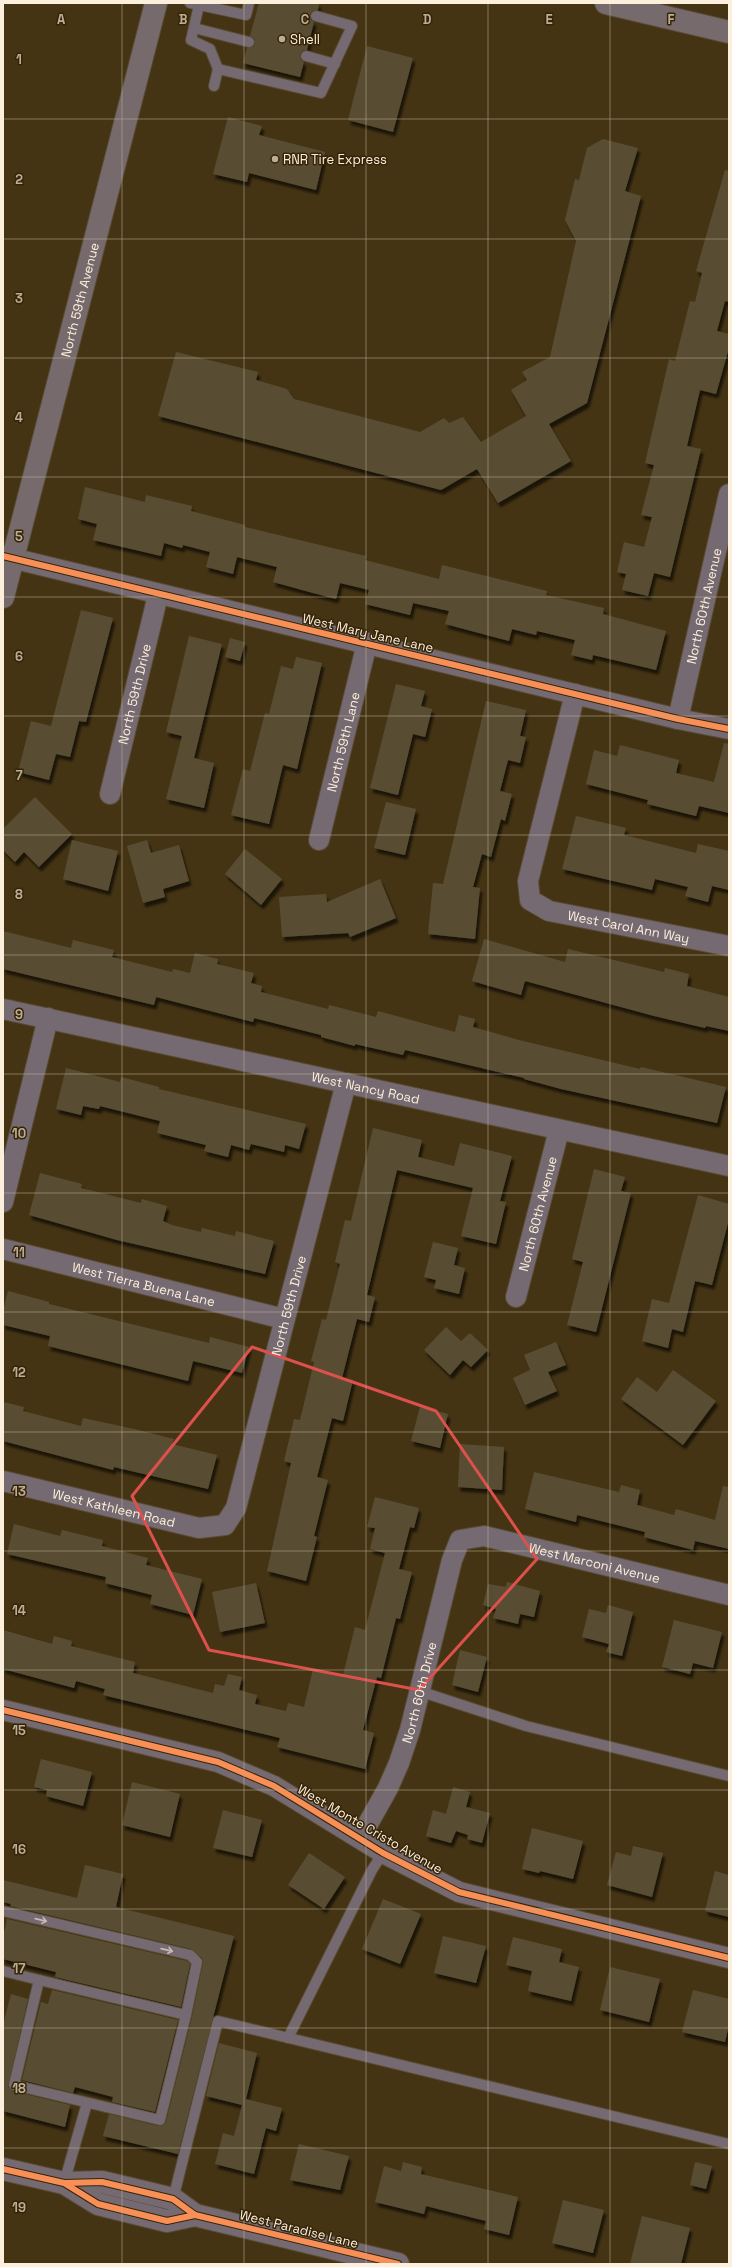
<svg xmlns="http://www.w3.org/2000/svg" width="732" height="2267" font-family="'Space Grotesk',sans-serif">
<defs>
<filter id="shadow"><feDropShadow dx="2.5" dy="4.5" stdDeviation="1" flood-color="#0009"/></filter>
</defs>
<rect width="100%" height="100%" fill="#443414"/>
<g fill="#584e31" filter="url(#shadow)">
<polygon points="259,3 319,3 318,10 312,11 310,15 311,20 314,22 307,50 302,51 300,55 301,60 304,62 300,77 243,63 247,48 253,47 255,43 254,38 250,36"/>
<polygon points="367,46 413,58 393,132 348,120"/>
<polygon points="228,117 262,126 259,135 325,152 316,190 249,173 247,182 213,174"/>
<polygon points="603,139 638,148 625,191 641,196 587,403 549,424 571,461 498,503 477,469 441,490 158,416 176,352 258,372 256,380 287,389 294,399 420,432 444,418 449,423 463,417 481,442 526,416 511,390 527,380 522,372 550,357 576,241 565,220 575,179 579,180 587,148"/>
<polygon points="725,170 729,171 729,302 725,301 717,331 729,334 729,348 716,394 700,390 687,446 701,449 670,577 654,573 648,596 622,590 626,574 617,572 624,542 644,547 652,517 641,515 654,465 645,463 669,359 675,361 690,301 695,302 702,273 696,271"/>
<polygon points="85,487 145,502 146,495 192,506 191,511 245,525 245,527 366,556 365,560 439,579 442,565 547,591 546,595 604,608 603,614 666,631 656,670 593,655 592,660 571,655 575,640 537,631 536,635 512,629 509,641 445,624 449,611 413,603 410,615 365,604 369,590 340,583 336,599 313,593 273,582 277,567 237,557 233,574 206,567 210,552 183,545 182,548 164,543 161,556 93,540 97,524 78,519"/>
<polygon points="81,610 113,618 86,722 79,721 70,757 56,754 49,780 18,772 31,721 51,726"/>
<polygon points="189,636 222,644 194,758 214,763 204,808 166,799 182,736 166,732"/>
<polygon points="230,638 245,642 240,661 225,657"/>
<polygon points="296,657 322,663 297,769 283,765 269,824 231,815 243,769 250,771 265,713 269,714 281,666 293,669"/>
<polygon points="396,684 425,691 421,706 432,709 425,737 413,734 398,795 370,788"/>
<polygon points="486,701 526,710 520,736 526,737 520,763 508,760 500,791 512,794 505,821 501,819 491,857 482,854 473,887 480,888 475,939 428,934 433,883 443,884"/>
<polygon points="724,743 729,744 729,813 699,806 696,816 647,804 648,800 586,784 594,750 617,756 620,745 679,760 676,773 714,782"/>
<polygon points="35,797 72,834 39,867 24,852 15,862 3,850 3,829"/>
<polygon points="386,802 416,809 405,855 374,848"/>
<polygon points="576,816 626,828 624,835 696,853 698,844 729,851 729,890 712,886 708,902 685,896 688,887 655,879 652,890 562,869"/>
<polygon points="72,840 118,851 108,891 63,879"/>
<polygon points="147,840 151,853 179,845 189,881 163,889 165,897 143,903 127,846"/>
<polygon points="245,849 282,879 261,905 225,874"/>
<polygon points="380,879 396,918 350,937 348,933 282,937 279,897 326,894 327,902"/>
<polygon points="3,931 71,948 73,940 114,950 112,957 172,972 173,969 190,973 195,953 218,959 217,964 254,973 251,983 262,986 261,992 328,1009 329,1005 376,1017 378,1011 455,1032 459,1015 475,1019 473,1027 519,1040 640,1069 641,1067 726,1087 717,1123 561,1089 524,1079 524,1078 405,1050 403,1055 355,1044 355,1046 321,1037 321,1035 254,1018 253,1022 156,997 154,1005 3,969"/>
<polygon points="484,939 565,962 568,949 664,972 665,968 689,974 687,986 729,997 729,1031 706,1026 705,1028 654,1016 525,981 521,995 472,981"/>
<polygon points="66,1068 120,1082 121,1077 159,1087 159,1089 306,1124 299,1149 285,1145 284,1152 251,1144 249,1150 231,1145 228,1157 204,1151 206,1145 157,1133 160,1121 100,1106 99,1109 83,1106 81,1115 56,1109"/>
<polygon points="373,1128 422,1140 418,1157 454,1166 460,1143 512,1156 500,1201 506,1202 496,1244 461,1236 473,1188 397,1170 367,1295 375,1297 369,1322 357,1319 342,1378 353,1380 343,1421 332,1418 317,1477 328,1480 314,1536 317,1537 306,1581 267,1571 291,1463 284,1461 294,1419 300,1420 314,1362 311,1361 322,1319 326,1320 340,1264 335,1262 345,1220 351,1221"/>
<polygon points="594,1169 625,1177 621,1191 631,1193 596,1332 567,1325 583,1262 572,1259"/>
<polygon points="40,1173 82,1184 81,1188 141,1203 142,1199 167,1206 163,1221 172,1225 201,1232 202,1228 235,1236 236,1231 274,1241 265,1274 117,1240 29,1215"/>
<polygon points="698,1195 729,1204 729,1219 712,1285 695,1281 683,1332 672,1329 668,1348 642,1341 652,1299 669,1303"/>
<polygon points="433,1242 458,1248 454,1265 465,1268 459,1294 434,1288 436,1280 424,1277"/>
<polygon points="8,1291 49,1302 49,1304 209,1343 210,1337 249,1347 242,1373 193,1361 188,1381 48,1346 50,1336 3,1325 3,1311"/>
<polygon points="446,1327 461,1341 470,1333 488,1350 471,1367 463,1360 450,1375 424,1350"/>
<polygon points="556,1342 566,1365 548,1372 557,1391 525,1405 513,1378 530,1370 524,1355"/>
<polygon points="673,1370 716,1401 683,1445 621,1399 637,1377 657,1392"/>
<polygon points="3,1402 24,1407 23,1411 81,1426 83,1418 134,1429 174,1439 172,1444 217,1455 208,1489 114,1467 113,1470 3,1441"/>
<polygon points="420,1407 448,1414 440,1448 411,1441"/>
<polygon points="460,1444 504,1447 502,1490 458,1487"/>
<polygon points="534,1472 619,1492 621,1485 640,1490 637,1505 674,1515 676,1509 715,1520 723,1486 729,1487 729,1549 695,1541 693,1550 644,1537 645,1532 577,1515 576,1522 525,1509"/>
<polygon points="375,1497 419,1508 414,1528 410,1527 399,1569 412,1572 400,1619 396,1618 381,1678 377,1677 363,1730 374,1733 365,1769 277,1747 280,1738 103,1695 105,1689 76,1681 74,1688 3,1669 3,1630 52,1644 54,1636 72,1641 71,1646 135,1662 133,1673 213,1693 215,1684 224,1686 228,1674 242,1677 239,1690 257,1695 255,1704 286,1711 288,1703 304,1707 313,1669 343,1675 355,1627 365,1630 385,1553 370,1549 375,1528 367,1527"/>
<polygon points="14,1524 60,1536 62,1530 103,1540 102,1546 148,1558 146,1565 202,1579 193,1615 150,1604 152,1595 105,1583 106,1577 7,1554"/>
<polygon points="507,1582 540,1591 534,1617 520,1614 518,1624 493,1618 496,1609 483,1605 488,1584 506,1587"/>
<polygon points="256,1583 265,1623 220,1632 212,1592"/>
<polygon points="608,1605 633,1612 622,1656 606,1652 609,1644 582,1637 589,1609 606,1613"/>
<polygon points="674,1620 722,1632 713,1668 693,1663 690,1674 662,1667"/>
<polygon points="460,1650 487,1657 478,1692 452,1685"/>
<polygon points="41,1759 92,1772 83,1806 46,1796 47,1790 34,1787"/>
<polygon points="132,1782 180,1794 170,1837 122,1825"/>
<polygon points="453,1787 470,1792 466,1807 490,1813 482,1843 467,1839 468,1835 456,1831 451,1843 426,1836 433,1810 446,1814"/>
<polygon points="223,1810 262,1820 252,1857 213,1848"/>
<polygon points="532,1828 583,1841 573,1879 540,1871 539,1873 522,1869"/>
<polygon points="633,1846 663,1853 652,1897 607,1885 616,1852 631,1856"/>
<polygon points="309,1853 345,1877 324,1909 288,1885"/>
<polygon points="85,1865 123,1874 116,1907 234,1936 178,2154 103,2136 109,2114 158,2126 162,2126 166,2122 192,2017 203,1963 202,1958 191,1949 10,1906 11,1904 3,1902 3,1880 77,1898"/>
<polygon points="715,1871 729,1875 729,1917 705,1911"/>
<polygon points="383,1899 421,1914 400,1964 362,1949"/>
<polygon points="7,1919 187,1961 190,1964 181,2007 55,1977 56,1972 3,1959 3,1937"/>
<polygon points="443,1936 486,1946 476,1983 434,1973"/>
<polygon points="513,1937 562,1949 559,1962 579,1967 571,2001 528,1991 532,1971 506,1965"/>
<polygon points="610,1967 660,1979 649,2022 600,2010"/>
<polygon points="52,1990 178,2020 155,2112 112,2102 113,2097 75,2087 73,2093 22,2080 41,2002 48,2004"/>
<polygon points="693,1990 729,1999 729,2025 725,2042 682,2032"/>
<polygon points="11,1994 28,1999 8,2087 12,2091 70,2105 65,2127 3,2111 3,2025"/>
<polygon points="219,2043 257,2053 246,2099 282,2108 276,2131 266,2128 254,2174 215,2164 223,2133 234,2136 242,2105 206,2096"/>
<polygon points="299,2144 349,2156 340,2190 290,2180"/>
<polygon points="403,2162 422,2167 421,2174 518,2197 509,2235 484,2229 486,2221 426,2206 424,2214 375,2202 384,2166 401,2171"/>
<polygon points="695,2162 712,2166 706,2189 690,2185"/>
<polygon points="563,2200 604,2210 593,2253 552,2243"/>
<polygon points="642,2216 690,2228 681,2264 630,2264"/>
</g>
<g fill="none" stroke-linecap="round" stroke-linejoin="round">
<defs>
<g id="service">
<polyline points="190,3 246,15 249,3"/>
<polyline points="199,5 191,40 210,49 218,69"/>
<polyline points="194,28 249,42"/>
<polyline points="306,56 335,64"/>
<polyline points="214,86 218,69 321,93 352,26 316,16"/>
<polyline points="419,1691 526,1726 729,1776"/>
<polyline points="3,1911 190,1955 197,1962 186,2015"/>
<polyline points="3,1971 39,1980"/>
<polygon points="39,1980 186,2015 160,2120 14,2085"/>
<polyline points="288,2038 372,1870 383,1853"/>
<polyline points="64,2183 87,2103"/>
<polyline points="173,2199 218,2021 729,2144"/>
</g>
<g id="minor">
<polyline points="3,556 678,719 729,729"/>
<path id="s1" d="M575 694 528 881 530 900 549 911 729 946"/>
<path id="s2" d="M678 719 729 494"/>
<path id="s3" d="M110 794 158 595"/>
<path id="s4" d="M319 840 367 643"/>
<path id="s5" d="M3 1009 729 1166"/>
<polyline points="3,1202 48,1018"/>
<path id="s6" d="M3 1249 284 1319"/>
<path id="s7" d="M516 1297 559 1130"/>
<path id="s8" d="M3 1481 199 1528 225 1525 236 1508 346 1083"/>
<polyline points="3,1710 218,1762 274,1786 383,1853 459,1892 729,1958"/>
<path id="s9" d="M360 1838 388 1788 399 1763 410 1730 452 1560 460 1540 484 1536 729 1595"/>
</g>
<g id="tertiary">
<polyline points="3,2169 64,2183 102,2182 173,2199 195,2215 398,2264"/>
<polyline points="64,2183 98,2204 167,2221 195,2215"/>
</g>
<g id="secondary">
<polyline points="606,3 729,32"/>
<path id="s10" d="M3 597 156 3"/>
</g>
</defs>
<use href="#service" stroke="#594c34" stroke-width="12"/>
<use href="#minor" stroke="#594c34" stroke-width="22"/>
<use href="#tertiary" stroke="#594c34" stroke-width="24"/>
<use href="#secondary" stroke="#594c34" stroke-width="24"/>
<use href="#service" stroke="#756a71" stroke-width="10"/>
<use href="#minor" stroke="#756a71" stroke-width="20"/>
<use href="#tertiary" stroke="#756a71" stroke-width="22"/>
<use href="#secondary" stroke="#776a6d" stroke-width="22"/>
<defs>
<g id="cycleway">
<polyline points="3,556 678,719 729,729"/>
<polyline points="3,1710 218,1762 274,1786 383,1853 459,1892 729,1958"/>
<polyline points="3,2169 64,2183 102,2182 173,2199 195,2215 398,2264"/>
<polyline points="64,2183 98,2204 167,2221 195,2215"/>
</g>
</defs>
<use href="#cycleway" stroke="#352408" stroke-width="8"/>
<use href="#cycleway" stroke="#f78f57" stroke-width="6"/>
</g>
<defs><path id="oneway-shaft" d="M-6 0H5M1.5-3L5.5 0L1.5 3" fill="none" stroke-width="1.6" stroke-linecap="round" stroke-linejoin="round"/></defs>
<g stroke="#c6bab1">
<use href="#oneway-shaft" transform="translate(41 1920) rotate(13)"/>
<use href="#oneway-shaft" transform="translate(167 1950) rotate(13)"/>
</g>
<path fill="none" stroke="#de504c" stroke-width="3" stroke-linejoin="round" d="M252 1347 436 1411 537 1559 419 1690 209 1650 132 1496Z"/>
<path fill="none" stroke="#bcae95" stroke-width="1" stroke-opacity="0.55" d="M122 3V2264M244 3V2264M366 3V2264M488 3V2264M610 3V2264M3 119H729M3 239H729M3 358H729M3 477H729M3 597H729M3 716H729M3 835H729M3 955H729M3 1074H729M3 1193H729M3 1312H729M3 1432H729M3 1551H729M3 1670H729M3 1790H729M3 1909H729M3 2028H729M3 2148H729"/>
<g fill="#bcae95" stroke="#352408" stroke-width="1.5">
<circle cx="282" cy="39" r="4"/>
<circle cx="275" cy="159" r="4"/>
</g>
<g text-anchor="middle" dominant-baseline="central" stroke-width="3" stroke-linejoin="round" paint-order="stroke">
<g font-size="13" fill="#fcefdb" stroke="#352408" text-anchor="start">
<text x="290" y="39">Shell</text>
<text x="283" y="159">RNR Tire Express</text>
</g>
<g font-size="13" fill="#fcefdb" stroke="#352408">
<text stroke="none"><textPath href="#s10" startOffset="307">North 59th Avenue</textPath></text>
<text stroke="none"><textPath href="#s2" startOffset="116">North 60th Avenue</textPath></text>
<text transform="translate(368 633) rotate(13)">West Mary Jane Lane</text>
<text stroke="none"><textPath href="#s3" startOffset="103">North 59th Drive</textPath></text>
<text stroke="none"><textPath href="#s4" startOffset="101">North 59th Lane</textPath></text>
<text stroke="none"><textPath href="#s1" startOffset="315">West Carol Ann Way</textPath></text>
<text stroke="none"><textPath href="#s5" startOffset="371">West Nancy Road</textPath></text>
<text stroke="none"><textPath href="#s7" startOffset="86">North 60th Avenue</textPath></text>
<text stroke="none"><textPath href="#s6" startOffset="145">West Tierra Buena Lane</textPath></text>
<text stroke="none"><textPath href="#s8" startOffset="457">North 59th Drive</textPath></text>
<text stroke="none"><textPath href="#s8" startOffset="114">West Kathleen Road</textPath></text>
<text stroke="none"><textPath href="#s9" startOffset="454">West Marconi Avenue</textPath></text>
<text stroke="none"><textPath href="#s9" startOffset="158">North 60th Drive</textPath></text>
<text transform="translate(370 1829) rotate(30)">West Monte Cristo Avenue</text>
<text transform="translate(299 2229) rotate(14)">West Paradise Lane</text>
</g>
</g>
<g font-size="13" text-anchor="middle" font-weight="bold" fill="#bcae95" stroke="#352408" stroke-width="3" stroke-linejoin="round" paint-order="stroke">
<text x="61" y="24">A</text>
<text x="183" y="24">B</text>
<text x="305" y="24">C</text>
<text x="427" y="24">D</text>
<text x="549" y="24">E</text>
<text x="671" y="24">F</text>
<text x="19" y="64">1</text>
<text x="19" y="184">2</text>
<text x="19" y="303">3</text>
<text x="19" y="422">4</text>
<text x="19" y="541">5</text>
<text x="19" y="661">6</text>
<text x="19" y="780">7</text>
<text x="19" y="899">8</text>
<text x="19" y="1019">9</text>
<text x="19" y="1138">10</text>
<text x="19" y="1257">11</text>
<text x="19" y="1377">12</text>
<text x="19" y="1496">13</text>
<text x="19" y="1615">14</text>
<text x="19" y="1735">15</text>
<text x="19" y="1854">16</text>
<text x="19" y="1973">17</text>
<text x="19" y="2093">18</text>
<text x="19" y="2212">19</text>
</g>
<rect width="732" height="2267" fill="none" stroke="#fcefdb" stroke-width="8"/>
</svg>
